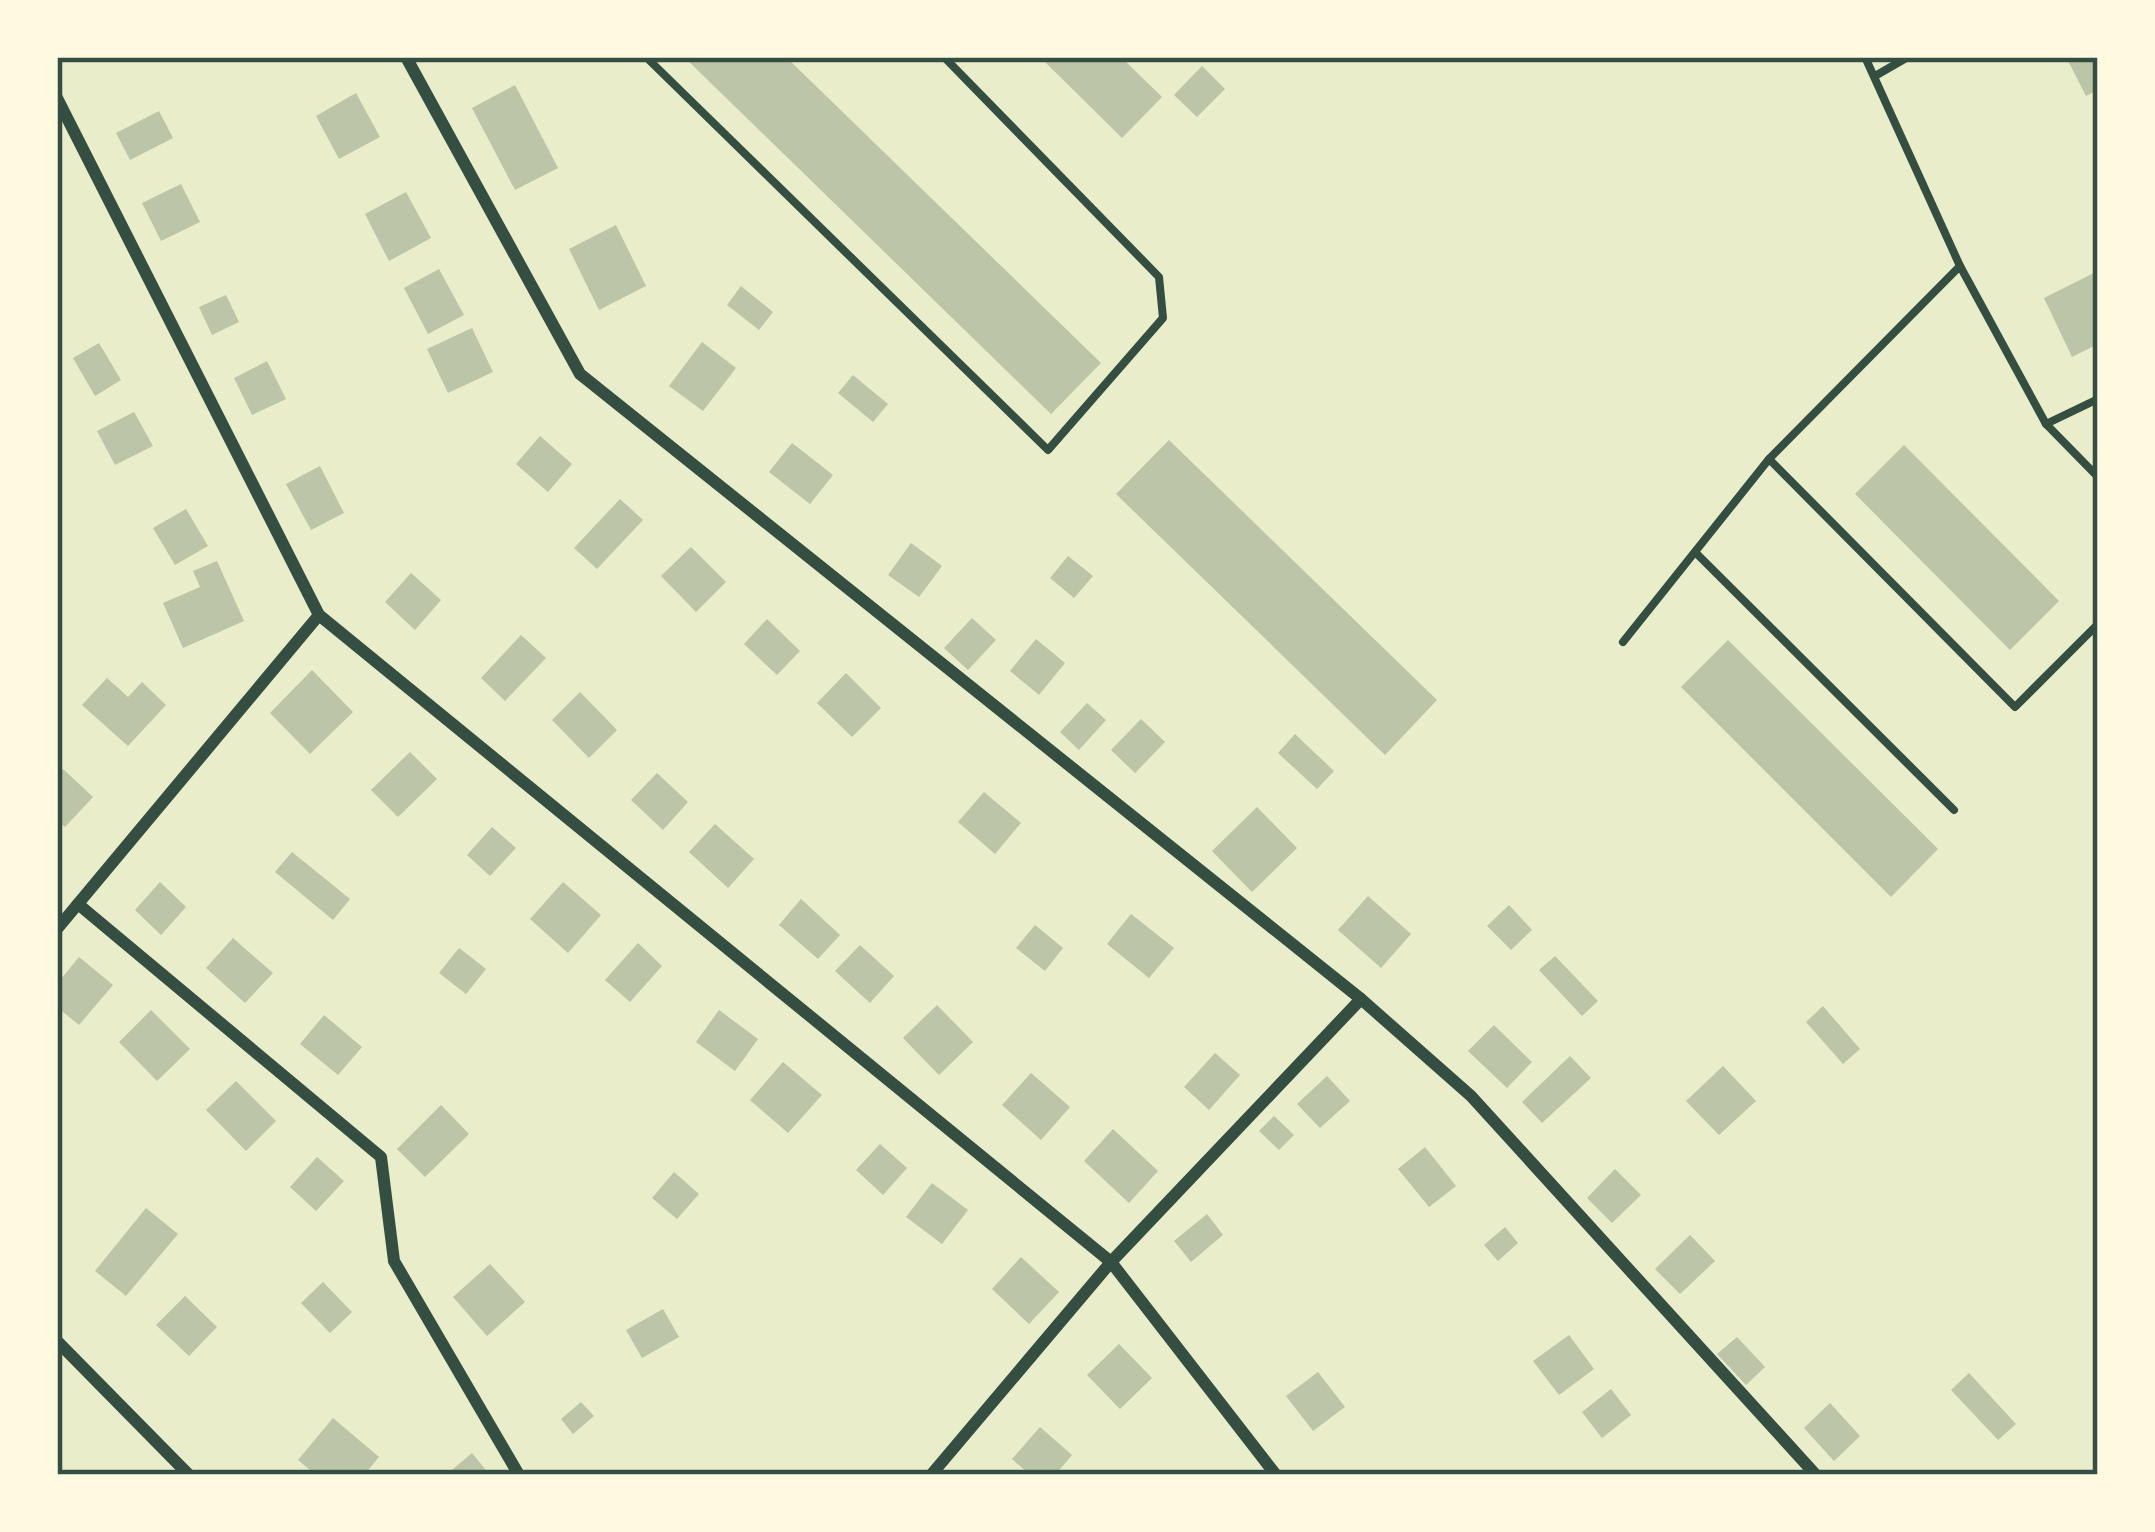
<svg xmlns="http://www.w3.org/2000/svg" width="2155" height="1532" font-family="'IBM Plex Serif',serif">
<rect width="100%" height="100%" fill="#e9edc9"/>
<g fill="#bcc5a7">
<polygon points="684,57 786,57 1101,363 1051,414"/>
<polygon points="1040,57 1121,57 1162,97 1122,138"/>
<polygon points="2066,57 2098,57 2098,90 2086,96"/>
<polygon points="1202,66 1225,89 1197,117 1174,95"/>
<polygon points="515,85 558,168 515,190 472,108"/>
<polygon points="356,93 380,137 339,159 316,116"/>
<polygon points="159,111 173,138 130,160 116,133"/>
<polygon points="181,184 200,222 161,241 142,203"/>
<polygon points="406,192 431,238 389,261 365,214"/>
<polygon points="616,225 646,286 599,310 569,249"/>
<polygon points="439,269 464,315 428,334 404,288"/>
<polygon points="2098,271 2098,344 2072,357 2044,298"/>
<polygon points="741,286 773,312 759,330 727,305"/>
<polygon points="226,295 239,322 212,335 199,307"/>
<polygon points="472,328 493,372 448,393 427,349"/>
<polygon points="702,342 736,368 703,411 669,386"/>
<polygon points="99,343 121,380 95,396 73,358"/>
<polygon points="267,361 286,399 252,415 234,378"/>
<polygon points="853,375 888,404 873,422 838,393"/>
<polygon points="134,412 153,446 115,465 97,431"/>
<polygon points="540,436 572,464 548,492 516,464"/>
<polygon points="1169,440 1437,700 1385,755 1116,494"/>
<polygon points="792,443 833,475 810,504 769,472"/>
<polygon points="1904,445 2059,601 2010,650 1855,494"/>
<polygon points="320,466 344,513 311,530 286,484"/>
<polygon points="620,499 643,520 597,569 574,548"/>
<polygon points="186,509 208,546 175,565 153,528"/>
<polygon points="911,543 942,566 919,597 888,575"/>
<polygon points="691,547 726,582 696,612 661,576"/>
<polygon points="1068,556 1093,576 1074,598 1050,578"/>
<polygon points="217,561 244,621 183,648 163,603 200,587 193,571"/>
<polygon points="411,573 441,600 415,630 385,602"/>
<polygon points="972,618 996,640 968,670 944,648"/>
<polygon points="767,619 800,651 777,675 744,644"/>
<polygon points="521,635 546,658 505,701 481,678"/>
<polygon points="1036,639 1065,663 1039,695 1010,671"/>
<polygon points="1728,640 1938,849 1891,897 1681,687"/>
<polygon points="312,670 353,712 310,754 270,713"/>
<polygon points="846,673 881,708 852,737 817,703"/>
<polygon points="107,678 128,697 142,682 166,705 128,746 82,705"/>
<polygon points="580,692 617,730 589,758 552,720"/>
<polygon points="1087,703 1106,720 1079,750 1060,732"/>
<polygon points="1141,719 1165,742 1135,773 1111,750"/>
<polygon points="1295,734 1334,771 1317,789 1278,753"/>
<polygon points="410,752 437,779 398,817 371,790"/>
<polygon points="63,769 93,797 65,827 57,820 57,775"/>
<polygon points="657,773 688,802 663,830 631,800"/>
<polygon points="984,792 1021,823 995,854 958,822"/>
<polygon points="1257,807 1297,848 1252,892 1212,851"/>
<polygon points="715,824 754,859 728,888 689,852"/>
<polygon points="492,827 516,848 490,876 467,855"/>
<polygon points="292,852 350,899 333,920 275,872"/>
<polygon points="160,882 186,907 161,935 135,910"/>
<polygon points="563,882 601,915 568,953 530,919"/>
<polygon points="1368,896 1411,934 1381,968 1338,930"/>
<polygon points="801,899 840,935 818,959 779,925"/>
<polygon points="1509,905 1532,930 1511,950 1487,926"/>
<polygon points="1131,914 1174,948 1149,978 1107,944"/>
<polygon points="1035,925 1063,948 1045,971 1016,948"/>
<polygon points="233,938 273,973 245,1003 206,968"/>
<polygon points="638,943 662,966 630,1002 605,980"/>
<polygon points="860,945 894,976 870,1003 835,971"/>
<polygon points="459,948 486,969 466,994 439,973"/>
<polygon points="1555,956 1598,1001 1582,1016 1539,970"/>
<polygon points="79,957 113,985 79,1025 57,1007 57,984"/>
<polygon points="937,1005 973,1042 939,1075 903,1038"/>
<polygon points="1823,1006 1860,1049 1843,1064 1806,1022"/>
<polygon points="151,1010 190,1049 157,1081 119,1042"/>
<polygon points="719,1010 758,1039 735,1071 696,1042"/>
<polygon points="324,1015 362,1047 338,1075 300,1044"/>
<polygon points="1494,1025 1532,1062 1507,1088 1468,1051"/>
<polygon points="1215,1053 1240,1075 1209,1110 1184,1087"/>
<polygon points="1570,1056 1591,1078 1542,1123 1522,1102"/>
<polygon points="783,1062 822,1095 788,1133 750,1100"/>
<polygon points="1723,1066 1756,1101 1719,1135 1686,1101"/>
<polygon points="1031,1073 1070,1107 1041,1140 1002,1105"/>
<polygon points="1327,1076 1350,1101 1320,1128 1297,1104"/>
<polygon points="236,1081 276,1121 246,1151 206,1110"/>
<polygon points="441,1105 469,1134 425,1177 397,1149"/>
<polygon points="1274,1116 1294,1135 1279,1150 1259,1131"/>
<polygon points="1113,1129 1158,1171 1129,1203 1084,1161"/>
<polygon points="880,1144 907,1168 883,1195 856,1170"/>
<polygon points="1425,1147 1456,1186 1429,1207 1398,1169"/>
<polygon points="317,1157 344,1181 316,1211 290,1187"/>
<polygon points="1615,1169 1641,1195 1612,1223 1587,1198"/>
<polygon points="674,1172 699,1194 677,1219 652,1198"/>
<polygon points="932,1183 968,1210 942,1244 906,1217"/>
<polygon points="146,1208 178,1234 126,1296 95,1271"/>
<polygon points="1207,1214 1223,1235 1191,1262 1174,1241"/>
<polygon points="1505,1227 1518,1243 1498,1261 1484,1245"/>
<polygon points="1690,1235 1715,1261 1680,1294 1655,1269"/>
<polygon points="1021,1257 1059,1292 1029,1324 992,1289"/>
<polygon points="490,1264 525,1302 487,1336 453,1297"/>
<polygon points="323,1282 352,1312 330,1333 301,1303"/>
<polygon points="185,1296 217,1327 189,1356 156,1325"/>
<polygon points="663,1309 679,1337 642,1358 626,1330"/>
<polygon points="1569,1335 1594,1369 1559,1395 1533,1361"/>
<polygon points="1737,1337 1765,1367 1746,1385 1717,1354"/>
<polygon points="1119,1344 1152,1378 1120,1409 1087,1375"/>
<polygon points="1318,1372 1345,1407 1313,1431 1286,1396"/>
<polygon points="1969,1373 2016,1424 1998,1440 1951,1390"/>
<polygon points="1611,1389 1631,1415 1602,1438 1582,1412"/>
<polygon points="581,1402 594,1416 573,1434 561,1419"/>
<polygon points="1830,1403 1860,1436 1834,1461 1804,1428"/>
<polygon points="333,1418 379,1457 364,1475 316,1475 298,1460"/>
<polygon points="1040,1427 1072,1455 1055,1475 1030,1475 1012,1459"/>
<polygon points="472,1453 490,1475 446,1475"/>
</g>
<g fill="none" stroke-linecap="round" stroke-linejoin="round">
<g stroke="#344e41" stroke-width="8">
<polyline points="646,57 1048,450 1163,318 1159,277 944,57"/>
<polyline points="1865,57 1960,266 2046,424 2098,477"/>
<polyline points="1875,76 1908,57"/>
<polyline points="2046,424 2098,399"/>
<polyline points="1769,459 2015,707 2097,625"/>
<polyline points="1697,554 1954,810"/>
<polyline points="1623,642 1769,459 1960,266"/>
</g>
<g stroke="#344e41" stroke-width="12">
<polyline points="406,57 580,374 1361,999 1471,1096 1816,1475"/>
<polyline points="57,98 319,615 1111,1262 1276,1475"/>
<polyline points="78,904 381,1157 394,1261 519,1475"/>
<polyline points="57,929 319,615"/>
<polyline points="57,1341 189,1475"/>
<polyline points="931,1475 1111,1262 1361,999"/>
</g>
</g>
<rect width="2155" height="1532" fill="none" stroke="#fefae0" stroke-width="120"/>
<rect x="60" y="60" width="2035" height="1412" fill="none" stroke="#344e41" stroke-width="4.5"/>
</svg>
